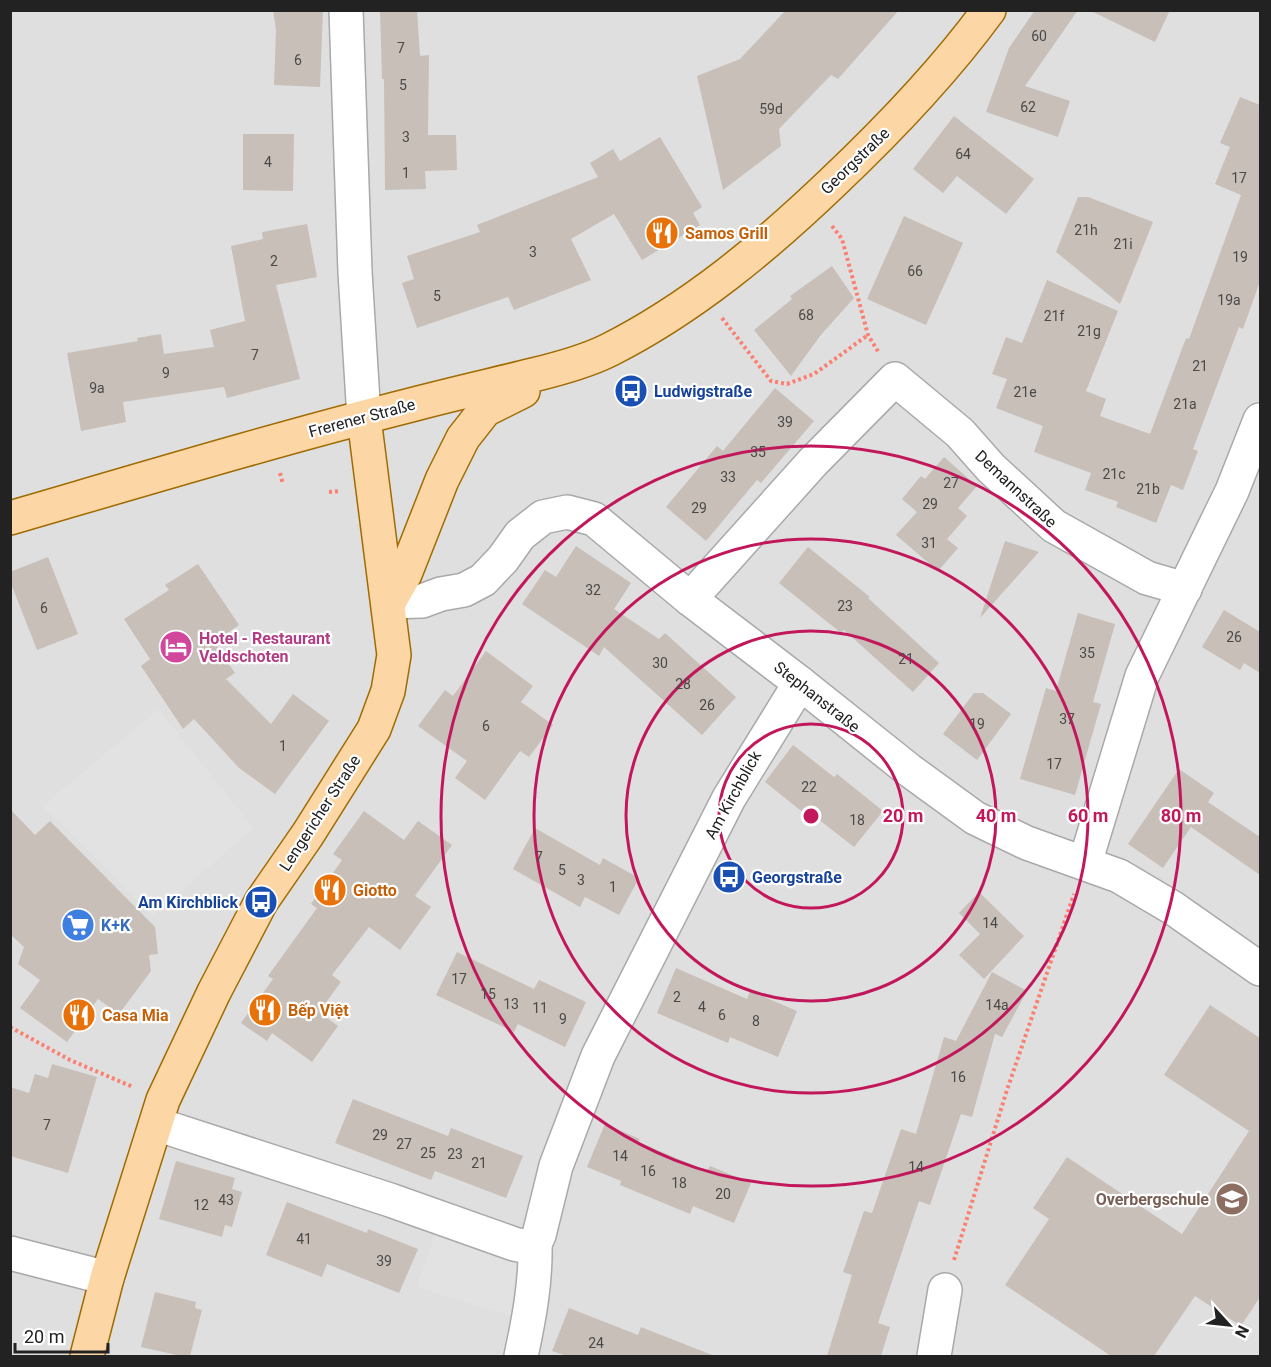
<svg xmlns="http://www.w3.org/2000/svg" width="1271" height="1367" font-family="Roboto,sans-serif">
<rect width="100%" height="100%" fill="#f2efe9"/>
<rect fill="#e0dfdf" x="11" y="11" width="1249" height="1345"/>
<g fill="#e2e2e2">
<polygon points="158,709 254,828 153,916 42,806"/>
<polygon points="436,1233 526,1263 521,1319 416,1287"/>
</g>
<g fill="#c7bfb8">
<polygon points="273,10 323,10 320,87 274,85 276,30"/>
<polygon points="380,10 417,10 420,56 429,55 428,135 456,135 457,170 425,171 426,189 385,190 384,79 382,79"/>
<polygon points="786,10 899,10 838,79 831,75 779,129 781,146 723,190 697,76 740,59"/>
<polygon points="1035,10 1078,10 1025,86 1070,101 1058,137 986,112 1009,48"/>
<polygon points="1089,10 1170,10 1155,42"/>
<polygon points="1240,97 1260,105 1260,281 1243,329 1239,327 1193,449 1198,451 1183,490 1171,485 1156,523 1116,507 1118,502 1085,490 1091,473 1034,452 1043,426 996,408 1007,379 992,374 1006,337 1022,343 1047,280 1118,311 1086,391 1106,399 1100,416 1150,434 1186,338 1189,339 1241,195 1215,184 1230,147 1220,143"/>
<polygon points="954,116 1034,179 1006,214 957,176 943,193 913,169"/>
<polygon points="243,134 294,134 293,191 243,190"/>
<polygon points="660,137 702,207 693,213 700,225 642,260 614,214 571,239 591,280 514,310 508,297 417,328 402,283 414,279 407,256 480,232 477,225 598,177 590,163 613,149 620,161"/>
<polygon points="1078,197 1088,197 1153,222 1120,304 1056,252"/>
<polygon points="904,216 963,243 926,325 867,299"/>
<polygon points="307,224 317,277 276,285 300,379 227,398 224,387 123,402 126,422 81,431 67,353 138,341 137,338 161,334 164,354 214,347 210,330 245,321 231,246 263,239 262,232"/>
<polygon points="832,266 854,298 820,336 791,376 754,330 792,299 790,296"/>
<polygon points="775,388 814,421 761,483 757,480 706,541 666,507 717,446 723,451"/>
<polygon points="944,457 977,486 958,508 967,516 947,539 958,548 938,571 896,535 917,512 902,499 921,476 925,479"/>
<polygon points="1005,541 1039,552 980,618"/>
<polygon points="576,546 631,583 614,609 659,639 665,633 736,697 702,735 604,647 599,656 522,604 545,570 556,577"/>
<polygon points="808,547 870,597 868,598 939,663 913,692 844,630 841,633 779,583"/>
<polygon points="48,557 78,634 37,650 10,581 10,572"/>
<polygon points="198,564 239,625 214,642 235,673 226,679 271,724 293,694 329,721 275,794 239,768 194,719 183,729 141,666 150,659 124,619 169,590 165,585"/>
<polygon points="1224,610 1260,632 1260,673 1244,663 1240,670 1202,647"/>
<polygon points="1078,613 1115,624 1093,702 1101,704 1075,795 1020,779 1046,688 1056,691"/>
<polygon points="486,651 533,686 521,702 553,725 529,757 520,751 485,800 455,778 467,761 418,726 445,690 453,696"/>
<polygon points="974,693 983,693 1011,714 977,760 943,734"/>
<polygon points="793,745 834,777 837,774 883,811 854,847 808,811 805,814 765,782"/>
<polygon points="1179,769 1214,793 1208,802 1260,837 1260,875 1191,827 1163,868 1128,844"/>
<polygon points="10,809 35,835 50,821 155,927 158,954 149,955 151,971 119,1014 98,999 67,1042 20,1008 40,980 18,964 24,947 10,934"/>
<polygon points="364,811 404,840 418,821 452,845 415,896 431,907 400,950 369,927 332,975 341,982 319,1012 338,1026 312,1062 272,1033 267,1041 241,1023 273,979 268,976 317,908 311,904 342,860 333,854"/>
<polygon points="535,828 600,865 603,858 639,878 619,915 585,897 580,907 513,869"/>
<polygon points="979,892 1024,936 984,979 959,955 980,934 959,913"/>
<polygon points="457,952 534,989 539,980 586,1002 565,1047 518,1024 514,1032 436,995"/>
<polygon points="676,968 747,999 750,991 797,1011 778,1057 730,1037 728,1043 657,1013"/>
<polygon points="992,972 1027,991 1002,1037 995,1034 972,1117 961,1114 930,1205 919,1201 878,1323 890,1327 881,1356 827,1356 852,1275 843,1272 864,1211 872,1213 901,1129 916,1134 944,1037 956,1041"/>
<polygon points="1210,1005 1260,1038 1260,1297 1241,1326 1195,1296 1154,1356 1111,1356 1005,1285 1049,1219 1033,1208 1067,1157 1182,1234 1249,1131 1164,1075"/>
<polygon points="52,1064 97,1077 68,1173 10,1156 10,1087 29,1093 35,1074 48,1078"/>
<polygon points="353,1099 448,1136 451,1128 523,1156 506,1198 435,1171 431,1180 335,1143"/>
<polygon points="605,1124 640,1139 638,1142 707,1171 710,1166 751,1183 734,1223 693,1206 690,1214 620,1185 621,1181 587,1167"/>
<polygon points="176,1161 235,1178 232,1189 242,1192 232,1227 225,1225 222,1237 159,1219"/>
<polygon points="287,1202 367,1233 368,1229 418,1249 399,1293 327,1264 322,1277 266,1255"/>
<polygon points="155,1292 196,1302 195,1308 202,1310 190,1356 181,1356 141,1347"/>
<polygon points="569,1308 638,1335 641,1327 712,1355 712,1356 567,1356 552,1351"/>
</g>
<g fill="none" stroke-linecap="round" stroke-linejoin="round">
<defs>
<g id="minor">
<polyline points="346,10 355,272 364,418"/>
<polyline points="690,599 813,462 895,379 960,433 991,468 1054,526 1147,578 1185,589"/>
<polyline points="389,602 422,601 441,594 464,590 483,580 503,559 520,535 543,517 567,512 594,519 690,599 800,683 909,770 975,818 1027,843 1119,876 1173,908 1260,969"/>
<polyline points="1085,863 1142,676 1232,491 1260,420"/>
<polyline points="156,1124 390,1200 514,1244 527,1247 535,1243 539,1235 556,1166 598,1056 729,798 800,683"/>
<polyline points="10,1253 107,1278"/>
<path d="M521 1356C529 1319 536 1282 535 1243"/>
<polyline points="934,1356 945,1290"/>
</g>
<g id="major">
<path d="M10 518C144 479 277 439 411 405 452 394 493 385 533 375 558 369 585 362 609 350 692 308 765 247 832 183 888 130 943 73 989 10"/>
<polyline points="389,602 405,574 442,480 463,438 485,410 523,391"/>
<polyline points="87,1356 107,1278 163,1100 214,992 261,902 308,834 374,729 388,691 394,655 364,418"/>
</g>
</defs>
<use href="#minor" stroke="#a9a9a9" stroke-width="36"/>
<use href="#major" stroke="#a06b00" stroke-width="36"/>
<g stroke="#fa8072" stroke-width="4" stroke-dasharray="3 3" stroke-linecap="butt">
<polyline points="832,226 842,239 868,335 879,353"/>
<polyline points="722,318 771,381 787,384 814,374 868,335"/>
<polyline points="280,473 283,484"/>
<polyline points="329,492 340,491"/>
<polyline points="10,1027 70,1060 133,1087"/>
<polyline points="954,1260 1007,1090 1074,894"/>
</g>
<use href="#minor" stroke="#fff" stroke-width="33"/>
<use href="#major" stroke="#fcd6a4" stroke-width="33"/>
</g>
<g fill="none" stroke="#c2185b" stroke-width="3">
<circle cx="811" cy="816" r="92"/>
<circle cx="811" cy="816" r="185"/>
<circle cx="811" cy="816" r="277"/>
<circle cx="811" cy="816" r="370"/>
</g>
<defs>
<symbol id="restaurant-disc" viewBox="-11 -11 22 22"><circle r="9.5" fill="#e8710a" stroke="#fff"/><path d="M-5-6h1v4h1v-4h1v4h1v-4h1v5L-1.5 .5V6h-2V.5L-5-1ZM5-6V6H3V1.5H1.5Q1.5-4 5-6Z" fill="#fff"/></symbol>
<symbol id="bus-disc" viewBox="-11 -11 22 22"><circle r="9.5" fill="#1a4fb4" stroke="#fff"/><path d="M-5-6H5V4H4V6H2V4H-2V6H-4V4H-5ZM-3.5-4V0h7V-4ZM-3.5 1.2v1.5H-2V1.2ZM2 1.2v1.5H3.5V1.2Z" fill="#fff"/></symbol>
<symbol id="hotel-disc" viewBox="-11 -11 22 22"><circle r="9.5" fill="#d1479c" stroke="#fff"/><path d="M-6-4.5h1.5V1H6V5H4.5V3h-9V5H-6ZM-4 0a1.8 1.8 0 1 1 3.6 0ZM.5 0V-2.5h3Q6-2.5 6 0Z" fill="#fff"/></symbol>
<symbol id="supermarket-disc" viewBox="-11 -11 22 22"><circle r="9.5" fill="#3f7fe0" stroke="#fff"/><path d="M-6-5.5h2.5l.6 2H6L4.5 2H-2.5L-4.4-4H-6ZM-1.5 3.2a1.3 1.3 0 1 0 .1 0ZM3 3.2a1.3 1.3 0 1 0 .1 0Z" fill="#fff"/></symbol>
<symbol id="school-disc" viewBox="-11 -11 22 22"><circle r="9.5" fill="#8d6e63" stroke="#fff"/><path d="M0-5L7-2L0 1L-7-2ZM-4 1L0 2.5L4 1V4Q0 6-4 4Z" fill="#fff"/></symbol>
</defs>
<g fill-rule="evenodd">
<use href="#restaurant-disc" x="643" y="214" width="38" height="38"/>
<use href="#bus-disc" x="612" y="372" width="38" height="38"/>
<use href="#hotel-disc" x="157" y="628" width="38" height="38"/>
<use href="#bus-disc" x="710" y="858" width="38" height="38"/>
<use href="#restaurant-disc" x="311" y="871" width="38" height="38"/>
<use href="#bus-disc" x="242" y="883" width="38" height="38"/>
<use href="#supermarket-disc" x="59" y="906" width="38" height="38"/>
<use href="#restaurant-disc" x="246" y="991" width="38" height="38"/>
<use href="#restaurant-disc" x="60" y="996" width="38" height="38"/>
<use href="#school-disc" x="1213" y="1180" width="38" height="38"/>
</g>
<g text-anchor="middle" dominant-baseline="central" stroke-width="4.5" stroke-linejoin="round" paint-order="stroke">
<g font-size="14" fill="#4b4948">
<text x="1039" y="36">60</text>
<text x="401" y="48">7</text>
<text x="298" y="60">6</text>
<text x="403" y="85">5</text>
<text x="1028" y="107">62</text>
<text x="771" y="109">59d</text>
<text x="406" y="137">3</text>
<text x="963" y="154">64</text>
<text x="268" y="162">4</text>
<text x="406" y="173">1</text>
<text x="1239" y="178">17</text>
<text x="1086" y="230">21h</text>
<text x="1123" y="244">21i</text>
<text x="533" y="252">3</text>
<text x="1240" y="257">19</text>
<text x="274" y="261">2</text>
<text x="915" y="271">66</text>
<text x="437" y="296">5</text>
<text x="1229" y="300">19a</text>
<text x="806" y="315">68</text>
<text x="1054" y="316">21f</text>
<text x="1089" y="331">21g</text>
<text x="255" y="355">7</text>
<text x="1200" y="366">21</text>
<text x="166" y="373">9</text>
<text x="97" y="388">9a</text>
<text x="1025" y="392">21e</text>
<text x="1185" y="404">21a</text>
<text x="785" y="422">39</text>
<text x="758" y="452">35</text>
<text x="1114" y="474">21c</text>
<text x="728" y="477">33</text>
<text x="951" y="483">27</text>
<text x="1148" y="489">21b</text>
<text x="930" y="504">29</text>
<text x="699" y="508">29</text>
<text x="929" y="543">31</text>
<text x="593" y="590">32</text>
<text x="845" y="606">23</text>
<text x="44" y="608">6</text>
<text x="1234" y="637">26</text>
<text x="1087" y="653">35</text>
<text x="906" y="659">21</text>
<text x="660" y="663">30</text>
<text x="683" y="684">28</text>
<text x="707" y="705">26</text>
<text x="1067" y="719">37</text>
<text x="977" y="724">19</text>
<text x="486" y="726">6</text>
<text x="283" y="746">1</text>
<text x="1054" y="764">17</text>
<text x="809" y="787">22</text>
<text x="857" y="820">18</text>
<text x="539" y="857">7</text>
<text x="562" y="870">5</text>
<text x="581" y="880">3</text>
<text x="613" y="887">1</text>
<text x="990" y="923">14</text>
<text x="459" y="979">17</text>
<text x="488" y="994">15</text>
<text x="677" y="997">2</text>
<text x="511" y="1004">13</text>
<text x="997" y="1005">14a</text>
<text x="702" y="1007">4</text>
<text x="540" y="1008">11</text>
<text x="722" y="1015">6</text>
<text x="563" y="1019">9</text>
<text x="756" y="1021">8</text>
<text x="958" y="1077">16</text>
<text x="47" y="1125">7</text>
<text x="380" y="1135">29</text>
<text x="404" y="1144">27</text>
<text x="428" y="1153">25</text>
<text x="455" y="1154">23</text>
<text x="620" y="1156">14</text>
<text x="479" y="1163">21</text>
<text x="916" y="1167">14</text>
<text x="648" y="1171">16</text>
<text x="679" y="1183">18</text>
<text x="723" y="1194">20</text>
<text x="226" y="1200">43</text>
<text x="201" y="1205">12</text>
<text x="304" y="1239">41</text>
<text x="384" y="1261">39</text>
<text x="596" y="1343">24</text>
</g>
<g font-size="16" fill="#222" stroke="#fff">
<text transform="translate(855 161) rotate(-44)">Georgstraße</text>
<text transform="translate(362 418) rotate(-15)">Frerener Straße</text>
<text transform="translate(1016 489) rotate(43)">Demannstraße</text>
<text transform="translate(817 697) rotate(38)">Stephanstraße</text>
<text transform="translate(733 795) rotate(-61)">Am Kirchblick</text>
<text transform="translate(320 813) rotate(-57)">Lengericher Straße</text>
</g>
<g font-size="16" font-weight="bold" fill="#c56008" stroke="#fff" text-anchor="start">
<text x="685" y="233">Samos Grill</text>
<text x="353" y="890">Giotto</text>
<text x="288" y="1010">Bếp Việt</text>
<text x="102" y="1015">Casa Mia</text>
</g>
<g font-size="16" font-weight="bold" fill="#164399" stroke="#fff" text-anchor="start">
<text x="654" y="391">Ludwigstraße</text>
<text x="752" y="877">Georgstraße</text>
<text x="238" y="902" text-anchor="end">Am Kirchblick</text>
</g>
<g font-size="16" font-weight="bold" fill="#b23c85" stroke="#fff" text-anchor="start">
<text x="199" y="638">Hotel - Restaurant<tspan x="199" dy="18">Veldschoten</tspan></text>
</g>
<g font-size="16" font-weight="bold" fill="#366cbe" stroke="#fff" text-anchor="start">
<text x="101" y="925">K+K</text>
</g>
<g font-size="16" font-weight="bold" fill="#785e54" stroke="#fff" text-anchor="end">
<text x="1209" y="1199">Overbergschule</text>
</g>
</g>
<circle cx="811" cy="816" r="9" fill="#c2185b" stroke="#fff" stroke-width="3"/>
<g font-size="18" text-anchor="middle" font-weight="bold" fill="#c2185b" stroke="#fff" stroke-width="4.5" stroke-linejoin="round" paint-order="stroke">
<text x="903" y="822">20 m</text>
<text x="996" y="822">40 m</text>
<text x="1088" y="822">60 m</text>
<text x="1181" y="822">80 m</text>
</g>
<rect width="1271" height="1367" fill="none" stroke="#222222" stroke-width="24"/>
<g transform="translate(1229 1325) rotate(117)" stroke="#ffffff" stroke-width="4.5" paint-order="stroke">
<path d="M0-4.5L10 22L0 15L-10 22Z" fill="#222222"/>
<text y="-9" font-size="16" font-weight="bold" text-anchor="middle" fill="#222222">N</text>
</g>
<path d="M15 1343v9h93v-9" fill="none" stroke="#222222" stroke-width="3"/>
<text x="24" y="1343" font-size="18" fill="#222222" stroke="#ffffff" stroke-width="4.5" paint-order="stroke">20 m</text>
</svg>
